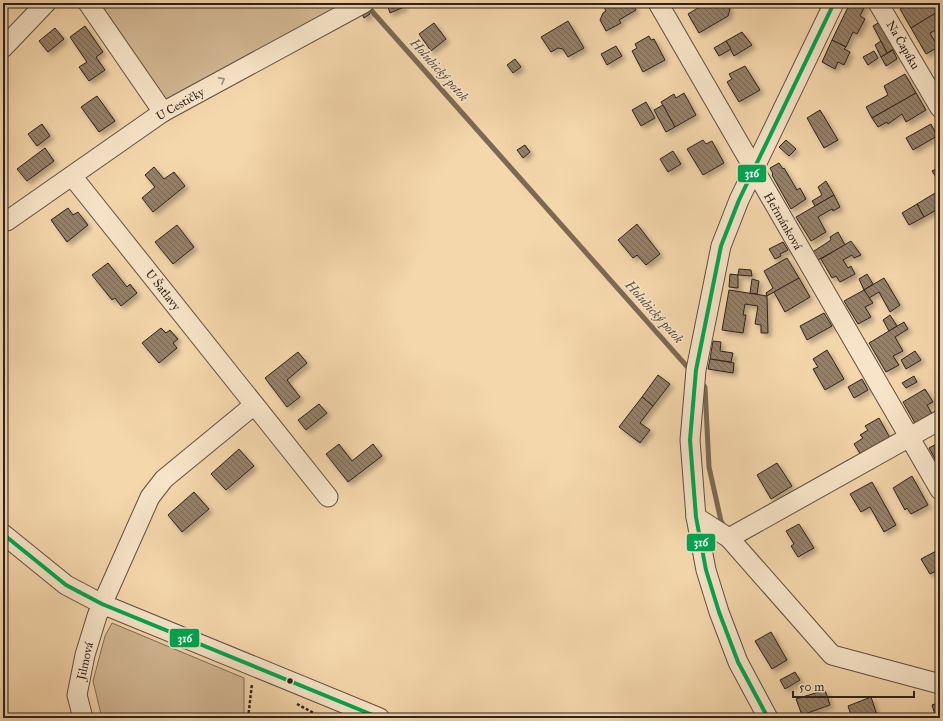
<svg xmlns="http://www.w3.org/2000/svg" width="943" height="721" font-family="'IM FELL Great Primer',serif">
<defs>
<pattern id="building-back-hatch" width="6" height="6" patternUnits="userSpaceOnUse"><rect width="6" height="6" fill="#958067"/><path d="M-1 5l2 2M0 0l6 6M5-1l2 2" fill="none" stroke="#7a6854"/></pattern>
<filter id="shadow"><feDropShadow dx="3.5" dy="3.5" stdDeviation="2" flood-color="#0004"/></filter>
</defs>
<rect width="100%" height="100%" fill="#f5d7ac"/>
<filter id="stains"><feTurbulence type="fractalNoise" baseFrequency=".005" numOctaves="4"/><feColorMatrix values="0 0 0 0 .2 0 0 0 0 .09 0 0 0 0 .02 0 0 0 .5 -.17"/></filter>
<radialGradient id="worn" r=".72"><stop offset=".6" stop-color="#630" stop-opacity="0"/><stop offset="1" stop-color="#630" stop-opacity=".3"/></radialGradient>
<g fill="#d3b894" stroke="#806c58">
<polygon points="97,3 345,3 178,98 165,99"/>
<polygon points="112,623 244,678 244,718 102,718 93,681 105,636"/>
</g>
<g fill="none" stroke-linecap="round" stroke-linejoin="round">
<g stroke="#7c6955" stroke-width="5">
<polyline points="370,9 691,371"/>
<polyline points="701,382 705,387 709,467 721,521 725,528"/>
</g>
</g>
<g fill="url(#building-back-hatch)" stroke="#2d211d" filter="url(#shadow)">
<polygon points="396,3 402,3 404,7 390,13 388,7"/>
<polygon points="602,3 632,3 636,10 619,20 621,23 606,31 600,20 603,13 606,11"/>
<polygon points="706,3 726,3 730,9 728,16 699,33 688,14"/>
<polygon points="850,3 866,4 860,16 865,19 857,34 853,32 846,47 832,40"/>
<polygon points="918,3 920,6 925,3 934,3 939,11 911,28 900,9 902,8 899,4"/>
<polygon points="366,9 370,14 364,18 361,12"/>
<polygon points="939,11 940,28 930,33 938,47 926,54 911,28"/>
<polygon points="568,21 584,48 568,57 563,49 558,48 551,52 541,37"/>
<polygon points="880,22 895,48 887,53 873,26"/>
<polygon points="434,23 446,39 431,51 419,34"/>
<polygon points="85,26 103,52 96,57 105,70 89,81 79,67 87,62 70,37"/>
<polygon points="55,28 64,39 48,52 39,41"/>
<polygon points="742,32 752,45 734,56 726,41"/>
<polygon points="649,36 651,40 654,39 665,60 643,72 632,51 637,48 635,44"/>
<polygon points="832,40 846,47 844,49 850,52 844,65 838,62 835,69 822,62"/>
<polygon points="726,41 731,49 719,56 714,48"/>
<polygon points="881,41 887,53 881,57 875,45"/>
<polygon points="616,46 622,56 607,65 601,54"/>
<polygon points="893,50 897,59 886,66 881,57"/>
<polygon points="874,51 878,58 868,65 863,57"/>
<polygon points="515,59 521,67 513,73 507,65"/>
<polygon points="745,66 760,90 739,102 727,82 732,79 729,74"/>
<polygon points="905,74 916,93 872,118 866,107 888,95 884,86"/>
<polygon points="684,93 696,115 675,127 661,102 674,94 676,98"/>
<polygon points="916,93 926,110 906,122 902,114 888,124 887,122 878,127 872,118"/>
<polygon points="97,96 115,121 99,132 81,107"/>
<polygon points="646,102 655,118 641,126 632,110"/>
<polygon points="663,105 675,127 666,132 654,110"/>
<polygon points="820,110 838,140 824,148 807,118"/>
<polygon points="42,124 50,136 37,146 28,134"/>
<polygon points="931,124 937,136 913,150 906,138"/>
<polygon points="703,140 706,144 712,141 724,163 703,175 687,149"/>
<polygon points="786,140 796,149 789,156 779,147"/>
<polygon points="525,145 530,152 523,158 517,150"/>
<polygon points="45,148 54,161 27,181 17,169"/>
<polygon points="673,151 681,164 668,172 660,159"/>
<polygon points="779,163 783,169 784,168 797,190 800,188 806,199 791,209 772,175 773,174 770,168"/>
<polygon points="154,167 164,179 174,172 185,186 153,212 142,198 155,187 145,175"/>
<polygon points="940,167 940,179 938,180 932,171"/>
<polygon points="826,181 834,195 815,206 812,201 822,195 818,187"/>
<polygon points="940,190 940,204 937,206 938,209 924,217 917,204"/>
<polygon points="834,195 840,207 833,211 832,209 818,217 826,232 811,241 796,217"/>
<polygon points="917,204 924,217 909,225 902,213"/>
<polygon points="68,208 73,215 78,212 88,225 67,242 51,220"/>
<polygon points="637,224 660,254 646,265 637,255 633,258 618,240"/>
<polygon points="177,225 194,247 173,264 155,242"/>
<polygon points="838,232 845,245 816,261 811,253 831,240 830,237"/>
<polygon points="851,241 861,255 854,258 852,255 843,260 848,268 851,266 855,274 840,282 836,276 832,278 821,259"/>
<polygon points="783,242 788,250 780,254 781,256 775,259 769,249"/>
<polygon points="787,258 799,278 767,296 766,293 773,288 764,271"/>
<polygon points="108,263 127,287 130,284 137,293 121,306 115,298 112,300 92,275"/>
<polygon points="739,269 751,270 752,276 738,275"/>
<polygon points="730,274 738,275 738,288 729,287"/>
<polygon points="867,274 873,284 864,290 859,279"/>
<polygon points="799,278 810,297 785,312 774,292"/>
<polygon points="884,278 900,305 890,312 879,292 869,298 864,290"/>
<polygon points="752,279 759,281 757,294 750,293"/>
<polygon points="729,290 767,296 768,333 761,333 761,325 755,324 758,306 745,304 743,315 746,315 743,333 722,330"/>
<polygon points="864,290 873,303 865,307 871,317 858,324 844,301"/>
<polygon points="824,313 832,326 807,340 800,326"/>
<polygon points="890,315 897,326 889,331 883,320"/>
<polygon points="904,322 908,329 895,337 903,351 893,356 899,365 886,372 869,343"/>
<polygon points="161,328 166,333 170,330 178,339 173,343 177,348 159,363 142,343"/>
<polygon points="713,341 721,342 720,351 733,353 731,362 710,359"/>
<polygon points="827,350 844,379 825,390 813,369 818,367 813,359"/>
<polygon points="915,351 921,360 906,369 901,360"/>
<polygon points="298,352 307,363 287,380 300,397 287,407 265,378"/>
<polygon points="710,359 734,363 733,373 708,369"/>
<polygon points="658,375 670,384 653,406 642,397"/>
<polygon points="914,376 917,382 906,388 902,383"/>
<polygon points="862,379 868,390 854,398 848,387"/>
<polygon points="925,389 933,402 927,405 932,414 915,423 903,402"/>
<polygon points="642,397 653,406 640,423 650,430 640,443 619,427"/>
<polygon points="319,404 327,413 306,430 298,420"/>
<polygon points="879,418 890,438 861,455 854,444 863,438 860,435 868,430 865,426"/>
<polygon points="940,442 940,468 929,448"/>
<polygon points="339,444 352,461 373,444 382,456 348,482 326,454"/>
<polygon points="239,449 254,466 226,490 211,474"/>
<polygon points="777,463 792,486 771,499 757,475"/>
<polygon points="912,476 928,505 911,514 907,508 905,510 893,488"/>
<polygon points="872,482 896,525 884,532 870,507 861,512 850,494"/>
<polygon points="194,492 209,509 182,532 168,515"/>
<polygon points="799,524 814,548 798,557 791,546 794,544 786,531"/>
<polygon points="940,549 940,563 937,564 940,569 930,574 921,559"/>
<polygon points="771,632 787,660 772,669 755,641"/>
<polygon points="795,672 800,680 785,689 780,680"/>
<polygon points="825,690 830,705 802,715 796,699"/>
<polygon points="871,697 878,718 852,718 848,706"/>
<polygon points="940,702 940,716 936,718 932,705"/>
</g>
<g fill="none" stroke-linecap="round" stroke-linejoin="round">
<defs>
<g id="minor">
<polyline points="88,3 163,112"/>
<polyline points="658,3 940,490"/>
<polyline points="878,3 940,108"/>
<polyline points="3,48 46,3"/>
<polyline points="72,176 328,497"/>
<polyline points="3,221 7,221 163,112 364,3"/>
<polyline points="696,517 729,538 832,655 940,684"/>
<polyline points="3,534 66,585 102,604 380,718"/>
<polyline points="729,538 940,420"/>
<polyline points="83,718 77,695 85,655 97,616 150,497 164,479 254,405"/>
<polyline points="768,718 738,662 719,612 706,570 696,517 690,440 696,370 721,246 739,200 834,3"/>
</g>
</defs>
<use href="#minor" stroke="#5f4e41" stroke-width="21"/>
<g stroke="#2d211d" stroke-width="2.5" stroke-dasharray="3 2" stroke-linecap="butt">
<polyline points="297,704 323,718"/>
<polyline points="248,718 252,684"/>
</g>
<use href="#minor" stroke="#f8e5c9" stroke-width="19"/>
<defs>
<g id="bus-1">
<polyline points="3,534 66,585 102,604 380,718"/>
<polyline points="768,718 738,662 719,612 706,570 696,517 690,440 696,370 721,246 739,200 834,3"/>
</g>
</defs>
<use href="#bus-1" stroke="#f8e5c9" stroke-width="7"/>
<use href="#bus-1" stroke="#00a651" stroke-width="4"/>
</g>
<defs><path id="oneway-chevron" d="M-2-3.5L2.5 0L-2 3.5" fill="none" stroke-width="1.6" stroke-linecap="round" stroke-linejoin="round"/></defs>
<use stroke="#9d8d7c" href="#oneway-chevron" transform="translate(222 80) rotate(-29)"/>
<circle fill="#2d211d" stroke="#f8e5c9" stroke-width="1.5" cx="290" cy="681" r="3.5"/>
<g text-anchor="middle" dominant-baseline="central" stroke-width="3" stroke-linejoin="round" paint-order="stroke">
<g font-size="12" fill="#2d211d" stroke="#f8e5c9">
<text transform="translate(903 45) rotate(60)">Na Čapáku</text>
<text transform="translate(180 104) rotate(-30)">U Cestičky</text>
<text transform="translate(783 221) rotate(60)">Heřmánková</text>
<text transform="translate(163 290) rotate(52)">U Šatlavy</text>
<text transform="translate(85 661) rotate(-77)">Jilmová</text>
</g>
<g font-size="13" font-style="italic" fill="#5b4b3e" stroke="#f8e5c9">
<text transform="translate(439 70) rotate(48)">Holubický potok</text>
<text transform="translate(654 312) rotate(48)">Holubický potok</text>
</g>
</g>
<g stroke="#f8e5c9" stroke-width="1.5">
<rect x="737" y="164" width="30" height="19" rx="4" fill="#00a651"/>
<rect x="686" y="533" width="30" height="19" rx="4" fill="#00a651"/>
<rect x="169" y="628" width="31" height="20" rx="4" fill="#00a651"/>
</g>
<g font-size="11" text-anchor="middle" font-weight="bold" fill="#fff">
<text x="752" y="177">316</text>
<text x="701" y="546">316</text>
<text x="185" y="642">316</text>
</g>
<rect width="943" height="721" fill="none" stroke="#f5d7ac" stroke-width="16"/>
<rect x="4" y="4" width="935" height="713" fill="none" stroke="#2d211d" stroke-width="2"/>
<rect x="8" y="8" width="927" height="705" fill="none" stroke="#2d211d"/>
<path d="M793 691v6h121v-6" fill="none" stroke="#2d211d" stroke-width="2"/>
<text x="799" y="691" font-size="12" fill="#2d211d" stroke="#f8e5c9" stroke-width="3" paint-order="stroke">50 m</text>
<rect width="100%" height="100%" filter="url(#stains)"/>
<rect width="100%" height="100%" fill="url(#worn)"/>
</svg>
